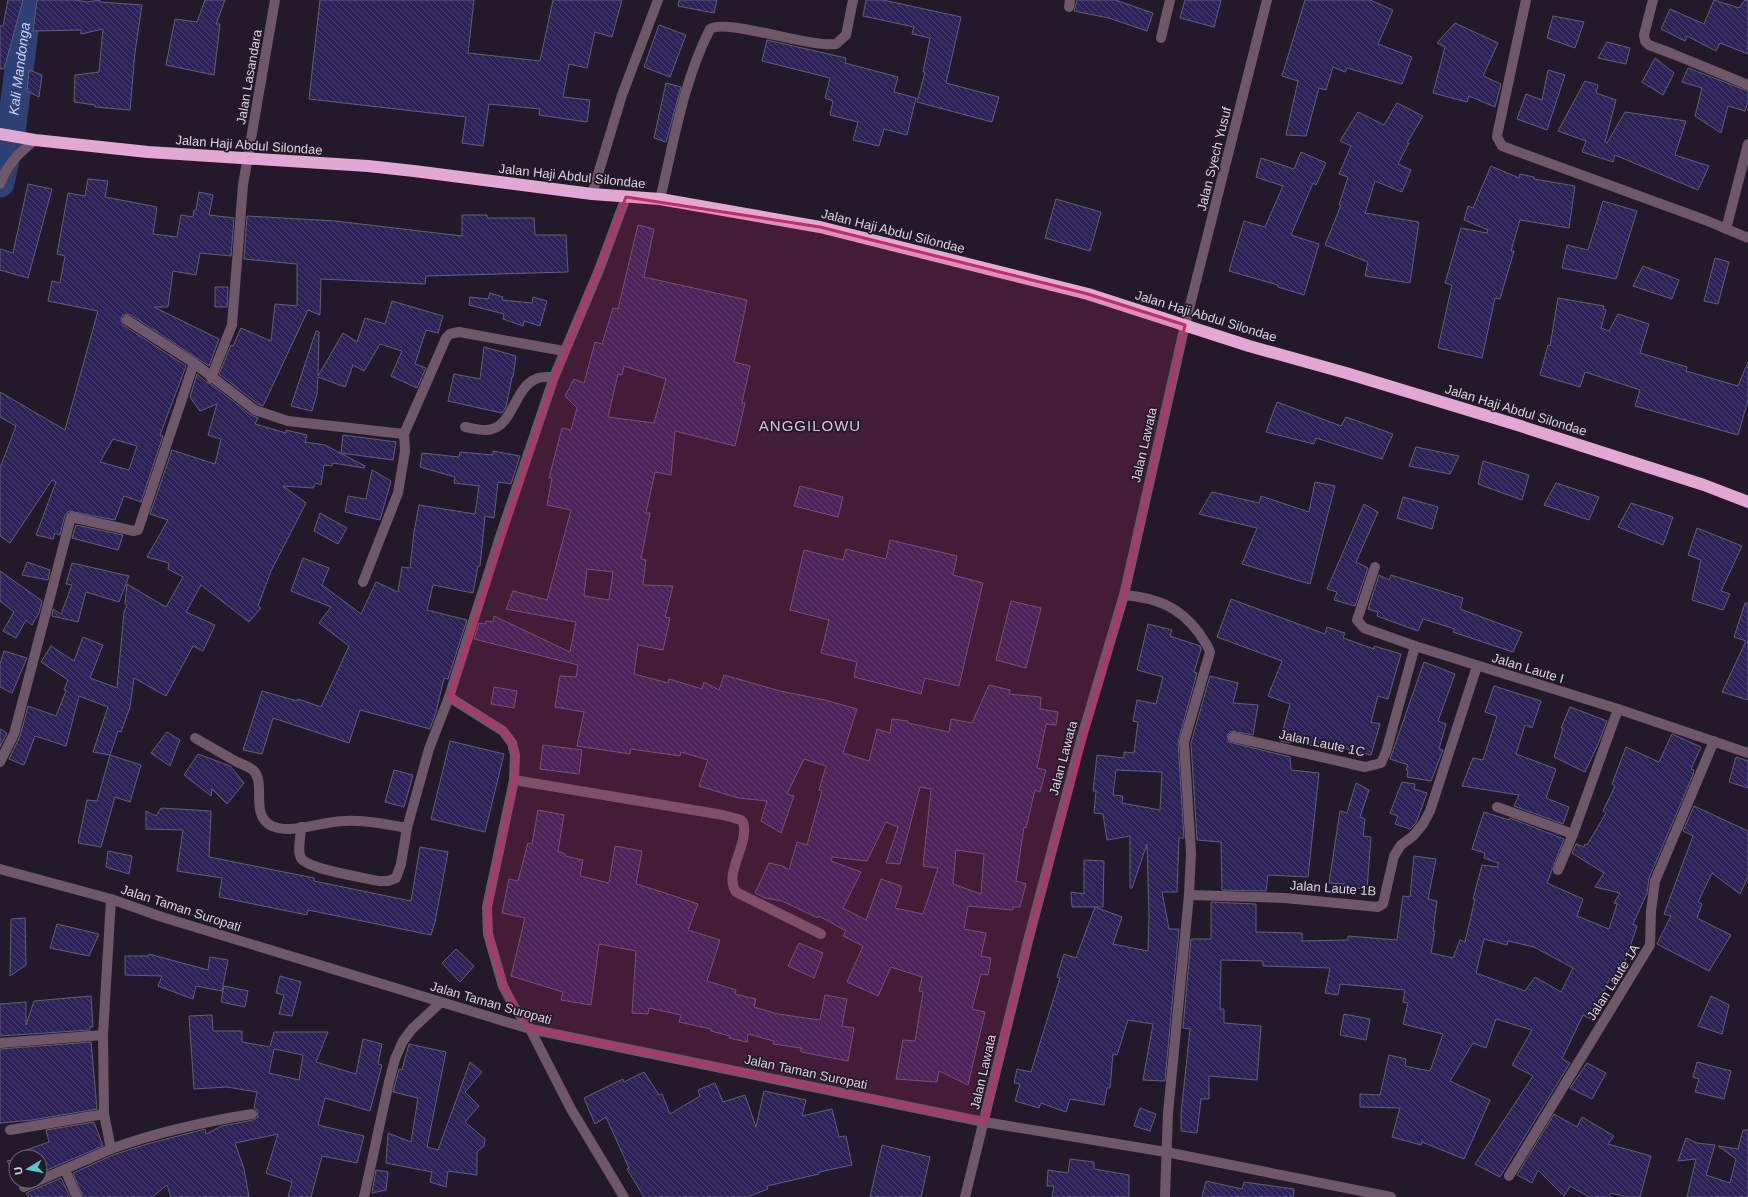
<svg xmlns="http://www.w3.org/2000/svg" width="1748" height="1197" font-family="Arial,sans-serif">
<defs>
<pattern id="building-back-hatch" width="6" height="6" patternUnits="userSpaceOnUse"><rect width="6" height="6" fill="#2d2257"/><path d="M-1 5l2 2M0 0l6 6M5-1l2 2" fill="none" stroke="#4b416f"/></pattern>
</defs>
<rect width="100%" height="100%" fill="#24192b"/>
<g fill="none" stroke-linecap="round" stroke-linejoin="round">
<path stroke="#2d4175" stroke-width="29" id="s1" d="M0 183 11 132 28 0"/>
</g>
<g fill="url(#building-back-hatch)" stroke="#615f76" fill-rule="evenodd">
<polygon points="8,0 23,0 4,69 0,69 0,26 3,26"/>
<polygon points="37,0 75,0 87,2 100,0 100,2 142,5 135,52 130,110 95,107 95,105 74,102 75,75 99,72 103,29 81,34 81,30 33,31"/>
<polygon points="205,0 225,0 216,24 220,24 214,75 166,65 175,19 197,22"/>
<polygon points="320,0 474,0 468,53 540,61 553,0 622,0 612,37 595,32 587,68 569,64 563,97 590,100 587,122 539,115 540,109 489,104 483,146 462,143 466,117 309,99"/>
<polygon points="679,0 717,0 714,13 678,6"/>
<polygon points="866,0 883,0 961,17 946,83 999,97 992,122 917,102 925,72 923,72 930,38 912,34 914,27 863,16"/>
<polygon points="1115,0 1153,13 1147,31 1109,18 1074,11 1077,0"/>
<polygon points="1185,0 1221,0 1214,27 1180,18"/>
<polygon points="1305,0 1370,0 1393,10 1378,44 1412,57 1402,84 1347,68 1345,72 1333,67 1326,90 1319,88 1306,136 1286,135 1298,81 1282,76"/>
<polygon points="1714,0 1739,8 1745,0 1748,0 1748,54 1720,43 1716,51 1687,36 1685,41 1661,29 1670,9 1704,24"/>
<polygon points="1553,16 1584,22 1575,48 1547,38"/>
<polygon points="1455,23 1498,43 1483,76 1501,84 1495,107 1469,96 1467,102 1433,93 1445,47 1437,43"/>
<polygon points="659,25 686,35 670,77 644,67"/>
<polygon points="767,40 846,58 845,63 898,77 894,92 916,98 907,135 884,129 879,146 853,140 858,122 830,115 833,101 825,98 830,78 762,61"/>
<polygon points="1607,42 1630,48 1626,64 1598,58"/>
<polygon points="1655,58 1674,73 1663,95 1642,82"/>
<polygon points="1688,68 1748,91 1748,102 1745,111 1728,106 1721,133 1695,116 1702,88 1682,82"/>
<polygon points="29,70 42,75 39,97 27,91"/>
<polygon points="1548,70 1565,75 1547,130 1517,119 1526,94 1542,100"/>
<polygon points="1585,81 1598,85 1596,93 1616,100 1605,142 1607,143 1625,112 1686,121 1675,155 1709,166 1698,190 1615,155 1613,162 1582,152 1586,141 1558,131"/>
<polygon points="666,83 681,87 666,142 654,138"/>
<polygon points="1397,103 1423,116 1407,143 1409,143 1398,164 1411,170 1402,192 1375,181 1365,213 1419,222 1410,283 1365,276 1368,262 1325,245 1341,205 1339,205 1348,177 1339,174 1351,146 1340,141 1358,112 1384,125"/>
<polygon points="1301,152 1326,163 1316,185 1313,183 1291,235 1319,244 1304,295 1278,287 1278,285 1229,271 1244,221 1265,227 1283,186 1256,177 1261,158 1294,169"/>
<polygon points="1491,166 1519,178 1520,174 1534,177 1534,179 1575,186 1569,228 1520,220 1511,251 1514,251 1500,299 1495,298 1482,358 1438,348 1452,285 1445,283 1461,228 1487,233 1488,230 1464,220 1468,206 1473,208"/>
<path d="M88 179 108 181 105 197 157 207 153 234 177 237 181 215 193 217 194 210H196L199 192 213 195 209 215 234 218 231 256 200 253 196 275 173 271 168 307H154L219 339 209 366 131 315 127 314 122 316 121 320 123 325 186 366 160 435 163 436 141 502 124 496 115 520 69 511 65 515 60 535 55 533 53 539 36 535 56 482 52 480 10 543 0 536V468L16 426 0 417V392L65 430 98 311 48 301 52 281 60 283 65 256 57 254 68 193 85 196ZM113 439 137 446 129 470 100 462Z"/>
<polygon points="28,184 52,189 28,278 0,270 0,249 13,253"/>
<polygon points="1056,199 1101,212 1090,251 1045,238"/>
<polygon points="1603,201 1637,211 1616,279 1562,268 1567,245 1588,250"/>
<polygon points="462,215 487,215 487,218 534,218 535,235 566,235 568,272 426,276 425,284 321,279 320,315 308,310 263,406 258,404 219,374 231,345 233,346 241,328 271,341 275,304 297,306 297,264 244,259 247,216 335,221 462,236"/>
<path d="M638 225 654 229 644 277 747 300 734 362 750 366 742 403H745L735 446 675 431 671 475 655 472 646 513H650L641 559 646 560 643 585 673 586 665 617 670 618 663 650 638 645 634 674 668 683 669 679 702 689 704 682 719 690 724 675 780 691 825 700 857 709 843 753 869 761 877 729 890 733 892 719 908 721V723L949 732 951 719 972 723 989 685 1010 690 1009 694 1041 697 1040 709 1058 712 1056 725 1046 724 1037 768 1046 770 1040 792 1035 790 1026 828 1024 827 1016 881 1026 884 1020 907H1013V910L968 906 964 929 986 933 981 956 991 958 988 975 981 974 972 1009 985 1012 968 1085 939 1071 937 1082 896 1079 903 1040 915 1041 923 992 919 991 922 977 891 967 878 996 847 982 863 946 843 936 846 931 819 916 818 918 782 901 765 898 755 893 769 863 783 866 789 870 797 842 807 845 822 791 819 790 826 766 804 759 787 794 794 796 781 833 761 821 767 801 738 798 699 786 708 760 681 752 680 756 631 749 630 754 577 746 584 712 555 707 560 676 576 677 578 665 474 639 479 623 485 624 486 621 493 622 494 616 570 652 576 622 506 609 513 591 547 600 571 510 547 505 552 478H549L562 428 571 430 577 408 565 396 574 379 584 383 595 342 602 344 613 308 618 309ZM624 366 666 379 654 423 608 417 618 374 622 375ZM587 569 613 572 609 600 584 596ZM920 787 931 789 923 866 938 868 923 914 895 908 901 891V886L881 879 866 920 843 908 861 872 831 861 832 857 867 861 886 822 898 827 886 863 900 864ZM956 850 984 854 981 894 953 884Z"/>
<polygon points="1715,258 1729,262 1718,304 1704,301"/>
<polygon points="1643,266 1679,280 1672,299 1633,286"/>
<polygon points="215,287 228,287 227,307 215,307"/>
<polygon points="490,293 503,297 502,300 532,303 533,297 547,301 540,326 524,321 523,326 503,319 504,314 469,305 470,297 488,299"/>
<polygon points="1558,298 1604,306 1603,309 1606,310 1601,328 1609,331 1618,314 1649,324 1640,353 1687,367 1686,371 1738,386 1748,362 1748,400 1738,435 1635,406 1640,390 1585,372 1580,387 1540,375 1548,345 1550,346"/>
<polygon points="392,301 443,316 438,333 426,330 415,364 426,368 417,388 391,376 402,351 380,344 364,371 353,365 345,387 318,377 317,394 312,411 291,406 316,331 319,332 318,376 343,333 357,342 365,318 385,324"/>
<polygon points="484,347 516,356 513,377 512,377 506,407 502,413 448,401 454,374 480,379"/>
<polygon points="197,374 206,382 211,384 251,415 258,418 255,424 286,433 286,430 307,435 305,442 325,445 365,466 364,468 333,463 332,466 324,465 321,485 316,483 313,488 283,486 306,503 271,571 258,606 261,608 249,622 201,585 186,612 215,625 203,651 193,646 166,696 134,678 130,707 121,732 118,731 110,755 93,752 108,707 79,696 66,746 35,736 24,765 9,759 20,736 28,706 56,716 66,691 64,690 68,680 41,662 51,646 74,661 83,637 103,645 90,678 117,688 124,612 127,605 125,604 127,584 166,607 183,577 168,569 169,563 147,557 168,520 150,514 172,450 215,464 221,439 208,435 217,404 200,411 190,397"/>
<polygon points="1277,402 1341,426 1346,417 1393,434 1382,459 1316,438 1314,444 1266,432"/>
<polygon points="343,435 396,442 393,460 341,453"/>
<polygon points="1416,447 1459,456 1450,474 1409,466"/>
<polygon points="493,451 520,456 511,484 498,482 494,518 485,516 480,566 478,566 473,593 433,585 427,610 467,620 448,679 444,678 436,712 430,729 360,710 349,743 273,718 262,754 243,750 262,691 297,701 298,699 321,707 349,646 319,623 331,607 291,591 303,558 329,568 322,585 361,614 376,582 398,592 402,567 410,568 414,532 419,505 475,514 479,486 454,483 455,477 420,467 422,453 459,457 460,452 493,455"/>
<polygon points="1483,461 1529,475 1522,500 1478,484"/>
<polygon points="372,470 391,481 380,520 345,512 348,496 366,499"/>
<polygon points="1315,482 1335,486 1310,584 1242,564 1257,528 1199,514 1212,492 1259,503 1261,496 1309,512"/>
<polygon points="1556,483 1599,497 1589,520 1544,505"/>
<polygon points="800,486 843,497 838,517 794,506"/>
<polygon points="1403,497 1438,507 1432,529 1397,518"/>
<polygon points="1631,503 1673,517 1663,545 1618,527"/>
<polygon points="1364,504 1378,512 1356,562 1368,568 1355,606 1334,600 1337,592 1327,589"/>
<polygon points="320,513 347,528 338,544 314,531"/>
<polygon points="76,525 123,535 118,550 72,538"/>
<polygon points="1697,528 1742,546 1721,591 1730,594 1723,610 1692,600 1701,560 1688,555"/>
<polygon points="890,540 957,556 953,575 983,583 959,686 925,678 921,694 854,677 857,662 821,653 829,620 790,610 804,550 843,560 846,549 886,559"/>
<polygon points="27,562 50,570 48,580 22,575"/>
<polygon points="72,563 129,576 119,602 86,592 78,622 52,616 53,609 61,614 72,585 66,584"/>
<polygon points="0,571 42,601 39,613 32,625 26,620 16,638 3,631 14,612 0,601"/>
<polygon points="1379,575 1389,580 1391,575 1463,598 1460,609 1522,632 1513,652 1453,632 1455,629 1423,619 1418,631 1377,616 1378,612 1368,609"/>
<polygon points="1231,599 1325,634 1327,627 1345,633 1343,638 1374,649 1374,646 1401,654 1388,699 1378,696 1371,722 1380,724 1371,755 1331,745 1329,750 1290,740 1290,743 1280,741 1290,704 1268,696 1282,661 1217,637"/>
<polygon points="1011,601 1041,608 1026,668 996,660"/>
<polygon points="1745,603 1748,603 1748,700 1722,692 1746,641 1734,637"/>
<path d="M1148 624 1172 630 1170 636 1200 646 1201 649 1194 672 1197 673 1178 742 1184 838H1179L1177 892H1162L1169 929H1179L1165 1081 1143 1080 1153 1024 1128 1020 1117 1055 1113 1054 1110 1088H1107L1104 1105 1070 1099 1066 1112 1041 1103 1039 1108 1015 1101 1020 1084 1014 1083 1017 1069 1031 1072 1060 978 1057 977 1064 954 1076 958 1095 907 1122 917 1113 944 1148 951 1149 916 1147 844 1132 888H1130V836L1107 840 1103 814 1094 813 1096 791H1093L1097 755 1124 758V752L1134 753 1138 722 1133 721 1137 700 1156 704 1163 677 1137 670ZM1116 770 1162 772 1160 810 1122 803 1123 796 1113 795Z"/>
<polygon points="4,651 27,658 12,693 0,687 0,664"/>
<polygon points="1424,662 1455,674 1438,721 1446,724 1439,749 1443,750 1431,781 1407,777 1408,770 1406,770 1408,765 1390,759"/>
<polygon points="1210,676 1238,683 1233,703 1258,705 1253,735 1231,731 1227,735 1229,742 1290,757 1291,770 1319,773 1308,877 1268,875 1266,891 1222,890 1221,842 1197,840 1191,743"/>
<polygon points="1494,686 1541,701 1532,728 1525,725 1516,754 1556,769 1546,798 1569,807 1563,824 1514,806 1519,795 1462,786 1473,758 1483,760 1497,716 1485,712"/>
<polygon points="494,687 517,691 514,708 491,704"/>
<polygon points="1570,707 1607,721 1599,742 1585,772 1554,757 1563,728 1561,728"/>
<polygon points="0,729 7,733 0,747"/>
<polygon points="167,732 180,740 170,766 151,753"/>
<path d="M1672 734 1701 747 1691 769 1694 770 1693 775 1649 878 1647 893 1633 924 1637 926 1623 968 1621 967 1614 980 1610 978 1590 1019 1583 1015 1562 1059 1570 1063 1500 1177 1475 1164 1533 1076 1512 1065 1532 1030 1496 1019 1486 1048 1473 1043 1450 1081 1490 1100 1464 1159 1422 1142 1421 1145 1392 1137 1400 1108 1360 1107V1094L1380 1095 1389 1055 1406 1059 1405 1066 1430 1071 1443 1034 1403 1024 1408 1003 1403 1002 1405 990 1340 984 1338 995 1325 993 1330 968 1263 966V961L1221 960 1220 1009H1224V1023L1261 1026 1257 1080 1209 1076V1099H1201L1197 1133 1181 1131V1114L1190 1029 1183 1028 1191 939H1211V902L1256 904V932L1302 933V941L1348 940V936L1397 940 1403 896 1410 897 1414 856 1436 859 1428 899 1437 901 1433 931H1435L1431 953 1453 958 1460 940 1465 942 1475 899H1473L1482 865 1498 867V863L1484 858 1485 853 1472 849 1484 812 1509 820 1510 818 1564 839 1547 883 1583 899 1577 916 1609 929 1617 904 1614 903 1620 893 1595 887 1604 873 1572 853 1576 844 1584 847 1585 844 1587 845 1606 813 1603 811 1615 786 1612 784 1626 747 1659 762ZM1484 939 1507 945 1508 941 1534 947 1573 968 1561 992 1535 977 1525 991 1476 973Z"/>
<polygon points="450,741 504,754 485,832 431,819"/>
<polygon points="543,745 582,750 579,774 540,769"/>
<polygon points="198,754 230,766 244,783 227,804 212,789 211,796 184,775"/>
<polygon points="110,755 141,765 130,802 115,797 101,847 78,843 87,800 97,801"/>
<polygon points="1736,757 1748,761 1748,788 1729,782"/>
<polygon points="394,770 413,775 404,807 385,802"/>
<polygon points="1402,782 1415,784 1414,789 1427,793 1416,823 1410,829 1395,824 1398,816 1390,813"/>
<polygon points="1356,783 1369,790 1360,817 1365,819 1363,836 1371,837 1367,889 1343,887 1344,884 1329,883 1340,811 1347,813"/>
<polygon points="1694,806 1748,831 1748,877 1740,894 1712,873 1698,902 1702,904 1697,918 1731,935 1709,971 1657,944 1671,916 1664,914 1693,836 1683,831"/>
<polygon points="161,808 211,811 209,857 314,878 314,881 411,901 420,847 448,852 435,922 431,935 308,910 307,915 219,897 222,878 177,871 183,830 146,829 146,811 156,816"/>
<polygon points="538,810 564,815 558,851 565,854 565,856 583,860 580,876 609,883 615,846 642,851 636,884 656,890 698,904 688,930 720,940 707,981 736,990 735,994 756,999 754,1007 778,1014 820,1020 825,995 847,999 842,1026 854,1028 848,1061 801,1052 801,1048 773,1044 774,1041 748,1034 747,1042 729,1038 730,1036 711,1031 711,1029 679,1022 681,1015 649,1008 648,1014 632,1013 636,951 599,944 591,1005 561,1000 563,992 511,976 525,918 502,913 509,879 518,881 528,843 532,844"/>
<polygon points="108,851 132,856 129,874 106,867"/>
<polygon points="1084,860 1104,861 1103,907 1072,907 1071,892 1084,894"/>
<polygon points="25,918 26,965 10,976 11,919"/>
<polygon points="57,924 99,934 89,956 50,948"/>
<polygon points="799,943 823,953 814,978 788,966"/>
<polygon points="456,949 474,966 460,982 442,963"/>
<polygon points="149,954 208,970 210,957 228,960 222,991 196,986 193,999 158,986 162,976 125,975 125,956 149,956"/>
<polygon points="280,976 301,982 292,1016 279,1014 284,995 276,993"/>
<polygon points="224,986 248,991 245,1007 221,1002"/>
<polygon points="91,996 93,1027 90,1027 90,1030 0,1036 0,1004 26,1002 26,1025 34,1001"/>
<polygon points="1711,996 1729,1005 1722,1034 1698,1026"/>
<polygon points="1344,1014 1370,1019 1366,1040 1340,1035"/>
<path d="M212 1015 213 1031H242V1042L270 1047 274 1032H328L316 1062 356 1074 363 1039 382 1044 378 1064 382 1065 370 1111 325 1098 318 1125 364 1136 357 1163 322 1156 311 1197H288L292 1182 266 1173 278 1134 235 1143 244 1169 249 1197H171L167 1185 152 1197H83L73 1173 113 1155 147 1144 205 1129 206 1134 222 1126 253 1120 258 1117 257 1110 254 1108 257 1092 227 1087 194 1089 189 1016ZM274 1049 303 1055 299 1080 269 1073Z"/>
<polygon points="91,1042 97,1109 32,1120 0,1123 0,1049"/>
<polygon points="409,1044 446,1052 427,1147 438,1150 470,1062 482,1072 465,1092 479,1106 465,1122 485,1139 484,1146 477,1152 477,1175 448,1171 446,1187 430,1182 432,1172 386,1163 388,1133 411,1142 418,1098 393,1092 399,1069 402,1070"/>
<polygon points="1697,1062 1731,1071 1724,1099 1695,1092 1699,1079 1693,1077"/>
<polygon points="1587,1063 1606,1073 1592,1099 1570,1088"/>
<polygon points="644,1072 659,1095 662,1094 670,1114 700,1096 698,1090 715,1083 723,1102 745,1095 756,1127 764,1091 806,1100 802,1116 832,1109 839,1137 846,1136 852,1165 819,1172 819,1174 767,1186 768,1189 747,1197 644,1197 627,1169 629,1168 606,1117 595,1124 584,1098 623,1079 624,1082"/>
<polygon points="1140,1108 1156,1114 1150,1131 1134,1126"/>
<polygon points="1554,1114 1577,1127 1582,1117 1614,1136 1608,1144 1651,1156 1640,1197 1627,1197 1611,1193 1609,1197 1589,1197 1570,1186 1564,1196 1538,1170 1532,1183 1517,1175"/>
<polygon points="94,1122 103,1146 40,1173 40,1157 24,1157 28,1156 26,1150 49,1142 46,1130"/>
<polygon points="1743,1130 1748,1130 1748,1197 1687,1197 1696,1159 1678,1161 1686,1138 1697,1143 1715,1145 1706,1175 1730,1183 1736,1159 1718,1146 1738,1149"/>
<polygon points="882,1145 930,1157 921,1197 870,1197"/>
<polygon points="16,1159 16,1176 7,1161"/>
<polygon points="1070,1159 1094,1162 1094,1169 1129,1175 1129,1197 1052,1197 1054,1186 1047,1186 1048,1170 1068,1173"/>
<polygon points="376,1170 388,1172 386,1190 372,1193"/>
<polygon points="61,1178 70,1197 29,1197 26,1193"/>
<polygon points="1206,1181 1242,1189 1244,1182 1294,1189 1293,1197 1202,1197"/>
</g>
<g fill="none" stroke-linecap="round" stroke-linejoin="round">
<g stroke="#6f5769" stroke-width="10">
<polyline points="1526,0 1498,131 1497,137 1502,146 1705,220 1748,238"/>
<polyline points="1653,0 1644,35 1645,41 1649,45 1673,54 1748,85"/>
<polyline points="1069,7 1070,0"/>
<polyline points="1161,38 1170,0"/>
<path d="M0 184C8 163 18 154 35 140"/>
<polyline points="592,194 622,95 658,0"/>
<path d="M660 199C674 142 683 82 710 29 726 18 810 48 836 44L846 35 853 0"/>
<polyline points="1726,229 1748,144"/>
<polyline points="127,320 194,363 255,410 288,421 404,434"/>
<polyline points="211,378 232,325 243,185 275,0"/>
<path d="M465 427C473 428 484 432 492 429 513 424 515 387 536 379 541 376 548 377 554 377"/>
<polyline points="1375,567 1357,620 1364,628 1415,646 1618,709 1748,753"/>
<polyline points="363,582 398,493 405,451 404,434 446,338 450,334 459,332 564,351"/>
<path d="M1124 595C1156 598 1179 606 1199 633 1203 640 1208 645 1210 652L1184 742 1191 853 1189 895 1168 1113 1165 1197"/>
<polyline points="1233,737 1365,767 1381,763 1386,752 1415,646"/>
<path d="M195 738C209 746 223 754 237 762 242 764 249 767 253 770 267 783 249 815 272 826 292 835 322 821 344 821 366 820 386 824 407 828L429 749 449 697"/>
<polyline points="0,762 14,734 71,517 134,531 138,530 194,363"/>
<path d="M514 780 723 815 741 820 743 822C750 844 723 873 736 892L821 934"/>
<polyline points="1497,807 1573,834"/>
<path d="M301 827C301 836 297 850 301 858 307 869 365 878 379 881H388L396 878 401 864 407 828"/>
<polyline points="0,869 111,899 162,917 530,1029 984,1122 1166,1152 1391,1197"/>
<polyline points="1558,870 1573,834 1618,709"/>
<polyline points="1189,895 1285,898 1378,907 1383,904 1384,900 1394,856 1401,845 1413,836 1423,824 1430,811 1477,666"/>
<polyline points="0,1043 103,1035"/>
<polyline points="10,1130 104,1114 103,1035 111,899"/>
<path d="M111 1149C157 1132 203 1122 252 1114"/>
<polyline points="65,1170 77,1197"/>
<polyline points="1509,1176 1650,945 1651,911 1655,881 1714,741"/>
<polyline points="40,1180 111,1149 104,1114"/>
<polyline points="24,1187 38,1181"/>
<polyline points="364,1197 389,1082 395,1059 403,1041 412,1029 440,1003"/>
<polyline points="624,1197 571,1109 530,1029 514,1007 503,986 488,934 487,907 514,780 515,755 512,743 503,731 449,697 500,537 554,377 599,270 626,197"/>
<polyline points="965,1197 1028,941 1081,740 1124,595 1185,325 1267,0"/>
</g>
<polyline stroke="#e3a7d5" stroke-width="12" points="0,134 35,140 148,152 368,166 414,171 592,194 660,199 820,227 1088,294 1249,346 1346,373 1511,423 1704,485 1748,502"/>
</g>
<path fill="#c42b68" fill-opacity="0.2" stroke="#c42b68" stroke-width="3" stroke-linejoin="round" d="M626 197 820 227 1088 294 1185 325 1124 595 1028 941 984 1122 530 1029 503 986 488 934 487 907 514 780 515 755 512 743 503 731 449 697 554 377Z"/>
<g text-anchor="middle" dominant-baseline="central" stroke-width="3.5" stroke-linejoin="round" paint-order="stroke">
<g font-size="13" fill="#dbd4e0" stroke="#24192b">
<text transform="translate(249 77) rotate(-80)">Jalan Lasandara</text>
<text transform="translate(249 145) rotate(4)">Jalan Haji Abdul Silondae</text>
<text transform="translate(1214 159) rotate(-76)">Jalan Syech Yusuf</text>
<text transform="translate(572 176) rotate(6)">Jalan Haji Abdul Silondae</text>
<text transform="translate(893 231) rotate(14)">Jalan Haji Abdul Silondae</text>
<text transform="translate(1206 316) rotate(17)">Jalan Haji Abdul Silondae</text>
<text transform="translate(1516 410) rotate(17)">Jalan Haji Abdul Silondae</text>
<text transform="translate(1144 445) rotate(-77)">Jalan Lawata</text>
<text transform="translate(1528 668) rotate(17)">Jalan Laute I</text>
<text transform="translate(1322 743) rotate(12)">Jalan Laute 1C</text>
<text transform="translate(1063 758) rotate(-75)">Jalan Lawata</text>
<text transform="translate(1333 888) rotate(4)">Jalan Laute 1B</text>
<text transform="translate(181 908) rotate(18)">Jalan Taman Suropati</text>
<text transform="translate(1613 982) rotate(-58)">Jalan Laute 1A</text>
<text transform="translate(491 1003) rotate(16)">Jalan Taman Suropati</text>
<text transform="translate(806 1072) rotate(12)">Jalan Taman Suropati</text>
<text transform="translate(983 1072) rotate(-77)">Jalan Lawata</text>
</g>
<g font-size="14" font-style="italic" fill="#c8d7f9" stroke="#24192b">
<text stroke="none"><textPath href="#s1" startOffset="116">Kali Mandonga</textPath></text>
</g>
<g font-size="15" letter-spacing="1" fill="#d5c6de" stroke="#24192b">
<text x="810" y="425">ANGGILOWU</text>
</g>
</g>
<g transform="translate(28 1169) rotate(260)"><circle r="19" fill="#24192b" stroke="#6d6473"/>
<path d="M0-3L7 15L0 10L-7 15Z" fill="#52cdcf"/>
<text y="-6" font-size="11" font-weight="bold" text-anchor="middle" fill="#dbd4e0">U</text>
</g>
</svg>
